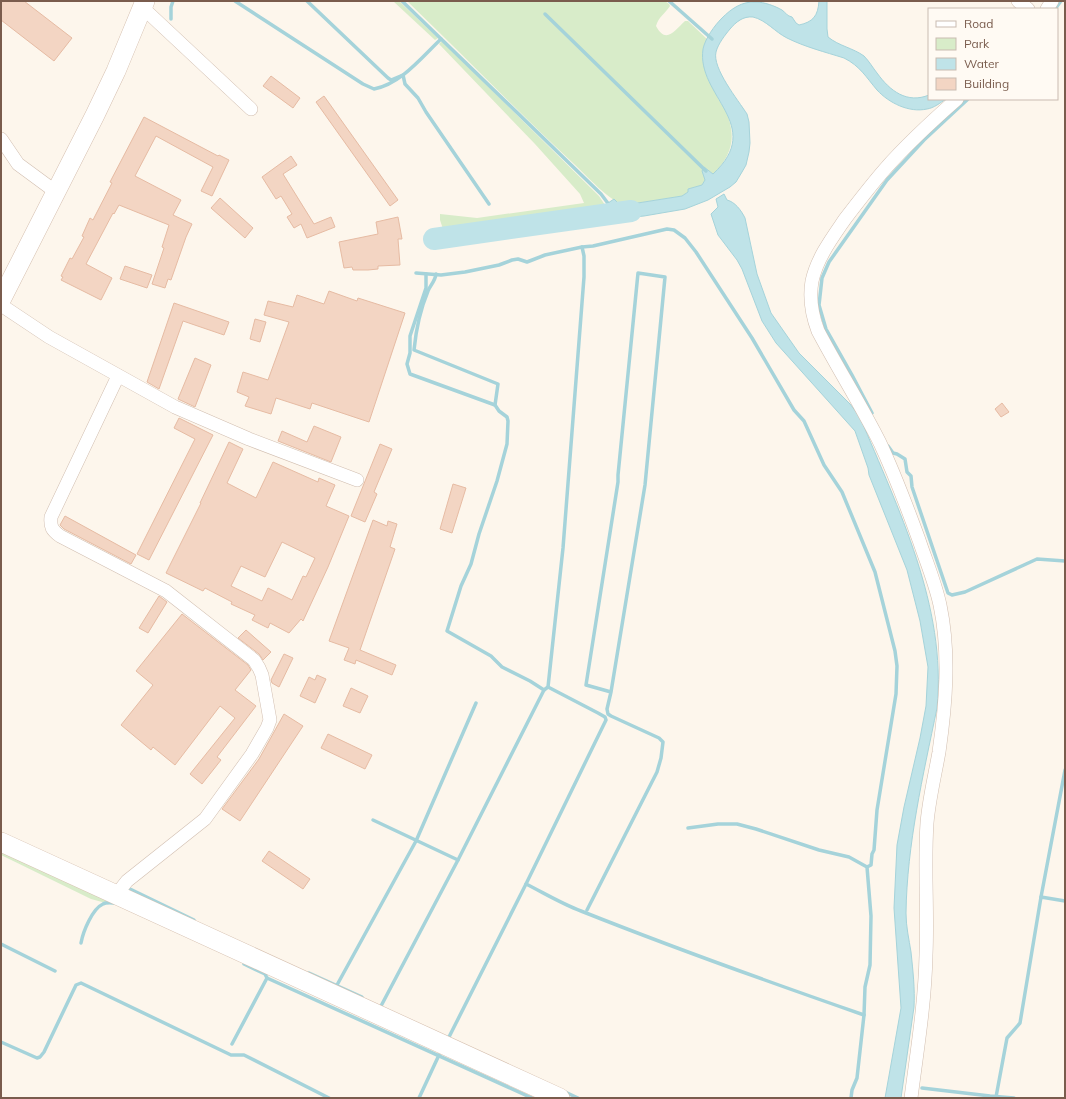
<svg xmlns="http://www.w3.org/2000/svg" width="1066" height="1099" font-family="Mulish,sans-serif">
<rect width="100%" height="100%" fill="#fdf6ec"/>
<g fill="#d8ecc9">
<polygon points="393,1 399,1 438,38 435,40"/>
<path d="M407 1H665L669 4 670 6C664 15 659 16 656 26 666 45 675 30 685 21H688L707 39 703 48C708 64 712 80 717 96 719 102 724 106 726 112 737 136 732 156 713 174L704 167 705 180 702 185 688 189V192L682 196 625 205C611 203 586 175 574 164 517 111 463 55 407 1Z"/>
<polygon points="442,41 599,196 605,205 604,209 597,214 445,235 440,220 440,214 477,218 584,203 580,194 535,144 439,44"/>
<polygon points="1,847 115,901 102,902 91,899 1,855"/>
</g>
<g fill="#bfe3e8" stroke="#a5d3da">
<path d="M819 1H827V29L828 37C839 46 853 48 864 56 869 61 873 68 877 73 890 91 907 104 929 95V99H946C940 103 934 108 927 109 909 113 889 103 877 90 866 77 860 66 844 58 825 52 805 47 787 38 775 32 766 20 753 17 743 16 736 22 730 29 725 35 718 44 716 52 712 68 738 100 747 114L749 122 750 143 749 152 746 165 742 172 736 182 730 187 708 200 685 209 644 216 614 219 603 218 602 212 604 209 605 205 614 199 619 204 625 205 682 196 688 192V189L702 185 705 180 702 171 704 167 713 174C766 125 696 96 703 49 705 39 714 26 722 18 731 9 742 1 756 2 764 2 775 6 782 10 786 13 787 16 792 17L796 23 799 25C813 22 818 16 819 1Z"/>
<path d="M724 194 727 200C735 202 741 210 745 218L757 274 771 313 799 353 850 404 860 417C898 509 947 606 937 708 923 776 907 844 906 913 906 927 909 939 911 952 913 971 915 989 914 1007L901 1098H885L901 1008 894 908 897 845 904 807 920 738 926 706 928 667 920 621 907 570 869 475 868 468 855 431 776 343 762 321 742 269 737 260 718 235 711 214 718 207 716 199Z"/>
</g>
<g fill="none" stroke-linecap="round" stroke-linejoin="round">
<g stroke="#a5d3da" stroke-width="3.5">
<path d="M235 1 363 84 374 89C401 84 422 57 441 39"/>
<polyline points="307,1 388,78 391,80 403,75 405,84 418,98 426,112 489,204"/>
<polyline points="402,1 601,194 610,206"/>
<polyline points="669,1 712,39"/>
<polyline points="1055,9 1061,1"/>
<polyline points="545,14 706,171"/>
<polyline points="171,19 171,7 173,1"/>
<polyline points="416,273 441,275 465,272 499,265 512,260 518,259 527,262 545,255 582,247 593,246 667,229 674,230 685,238 696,252 752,338 794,410 804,421 824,465 842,492 875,572 895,651 897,666 896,694 877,810 874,850 872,854 871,865 867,867"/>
<polyline points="426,274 426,288 410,336 410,353 407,364 410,374 495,405"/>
<path d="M436 274C435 282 430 285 428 291 420 310 416 330 414 350L498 384 495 405 499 411 507 417 508 421 507 444 497 481 479 534 471 564 461 586 447 631 491 656 502 667 530 681 544 690"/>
<polyline points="872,413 852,375 826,329 819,305 822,278 829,262 887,180 924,140 968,99"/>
<polyline points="888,446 893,453 897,454 905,459 907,472 911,476 912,487 948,593 952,595 965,592 1037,559 1065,561"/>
<polyline points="373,820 458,860"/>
<polyline points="688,828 718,824 737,824 756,829 819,850 849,857 867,867 871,916 870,965 865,987 864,1015 857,1078 852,1090 851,1098"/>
<path d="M526 884C544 893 562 904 581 911 674 948 769 982 864 1015"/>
<polyline points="130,889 194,920"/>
<polyline points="1041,897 1065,770"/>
<polyline points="587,910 657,772 661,758 663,742 659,738 611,716 608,714 607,709 611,692 645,485 665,277 638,273 618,475 618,482 586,685 611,692"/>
<path d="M81 943C83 932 92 909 103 904 106 902 112 903 116 903"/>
<polyline points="1,944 55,971"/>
<polyline points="309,973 362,997"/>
<polyline points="267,978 532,1098"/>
<polyline points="337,985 416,841 476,703"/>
<polyline points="381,1006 458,860 544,690 548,687 563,548 584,277 584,256 582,247"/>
<polyline points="449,1037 526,884 606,720 605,717 598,713 548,687"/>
<polyline points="1,1042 37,1058 40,1057 44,1052 76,985 81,983 231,1055 244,1055 329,1098"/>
<polyline points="232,1044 267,978 265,974 244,964"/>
<polyline points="922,1088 990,1096 1014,1098"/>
<polyline points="565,1092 578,1098"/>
<polyline points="996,1097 1007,1038 1020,1023 1041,897 1065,901"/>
<polyline points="419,1098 439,1055"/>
</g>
<polyline stroke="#bfe3e8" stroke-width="22" points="434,239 631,211"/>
</g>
<g fill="#f3d5c3" stroke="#e6bba3" fill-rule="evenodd">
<polygon points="1,1 24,1 72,38 54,61 1,20"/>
<polygon points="271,76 300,98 293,108 263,86"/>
<polygon points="324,96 398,200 390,206 316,102"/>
<polygon points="144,117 218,156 219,155 229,160 212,196 201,191 213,167 156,136 135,176 181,200 173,215 192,224 186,237 171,280 168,279 165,288 152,284 164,248 162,247 169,225 119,205 114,214 113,213 86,264 112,278 101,300 61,280 63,277 61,276 70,258 72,259 84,237 82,236 90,218 93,220 95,216 112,183 110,182"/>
<polygon points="291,156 297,165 283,174 314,224 331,217 335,227 307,238 301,224 294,228 287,217 292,214 281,196 276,199 262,177"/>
<polygon points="220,198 253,228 245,238 211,208"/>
<polygon points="398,217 402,239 398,239 400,265 378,266 378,269 368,270 353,270 352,267 344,268 339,242 378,234 376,222"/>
<polygon points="125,266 152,275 147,288 120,279"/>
<polygon points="329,291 357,301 358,298 405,313 369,422 312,403 310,409 276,398 271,414 245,406 249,397 237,392 243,372 268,380 289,322 264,315 268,301 293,307 297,295 324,304"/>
<polygon points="174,303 229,322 224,335 183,321 159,389 147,382"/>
<polygon points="255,319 266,322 260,342 250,339"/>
<polygon points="195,358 211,365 195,407 178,399"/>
<polygon points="1002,403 1009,412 1001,417 995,409"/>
<polygon points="179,418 213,435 149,560 137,554 195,439 174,428"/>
<polygon points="314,426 341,437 331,462 278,441 282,431 307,442"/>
<path d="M229 442 243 449 227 483 256 498 273 462 318 482 319 478 335 485 326 506 349 516 328 567 303 621 301 619 289 633 270 623 268 628 252 620 255 615 231 604 232 602 205 588 203 591 166 573 201 503H200ZM282 542 315 558 306 577 303 576 292 600 268 588 262 601 231 586 241 566 265 577Z"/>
<polygon points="380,444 392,449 374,492 377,494 365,522 351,516"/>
<polygon points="453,484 466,488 452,533 440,529"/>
<polygon points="65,516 136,555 131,564 64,529 60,525"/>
<polygon points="373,520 387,526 388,521 397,524 390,547 395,549 360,650 396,665 392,675 356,660 355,664 344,660 349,648 329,641"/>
<polygon points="159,596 167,602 148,633 139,628"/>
<polygon points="182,614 248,665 251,670 235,690 256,706 217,757 221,760 202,784 190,774 235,718 220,706 175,765 153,747 151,750 121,725 153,685 136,671"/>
<polygon points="246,630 271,652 263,660 259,654 238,638"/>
<polygon points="284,654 293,658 279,687 272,683 271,680"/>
<polygon points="317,675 326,679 315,703 300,696 309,677 315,680"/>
<polygon points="351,688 368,696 360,713 343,706"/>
<polygon points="284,714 303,726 240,821 222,809 259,759"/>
<polygon points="328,734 372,755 365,769 321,748"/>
<polygon points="269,851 310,879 303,889 262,861"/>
</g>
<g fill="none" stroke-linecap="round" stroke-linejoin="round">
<defs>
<g id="street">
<polyline points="1018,1 1028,9"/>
<polyline points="142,7 251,109"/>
<polyline points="1047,9 1052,1"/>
<polyline points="1,139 18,164 56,192"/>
<polyline points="1,305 49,337 175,407 249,439 357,480"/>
<path d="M116 895 127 881 205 819 252 754 267 728 270 720 262 675 259 668 254 660 166 591 60 536C52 530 50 527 51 517L118 376"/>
<path d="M911 1098C917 1051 925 1003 926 955 928 911 924 867 927 823 929 799 935 775 939 752 946 703 950 653 940 605 935 582 926 561 919 540 907 507 895 475 880 443 861 405 838 369 818 331 812 315 809 298 812 281 817 258 832 238 845 219 858 202 871 185 885 169 907 144 932 121 957 99"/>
</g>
<g id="secondary">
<polyline points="1,300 95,115 116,71 145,1"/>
<polyline points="1,842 560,1098"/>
</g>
</defs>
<use href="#street" stroke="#d1beb0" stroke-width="14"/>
<use href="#secondary" stroke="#d6c0b0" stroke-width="20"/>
<use href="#street" stroke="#fff" stroke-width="13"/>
<use href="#secondary" stroke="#fff" stroke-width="19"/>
</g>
<rect width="1066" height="1099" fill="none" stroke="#7a5c4d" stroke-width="4"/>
<rect x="928" y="8" width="130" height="92" fill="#fffaf3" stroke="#cabbb1"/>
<rect x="936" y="21" width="20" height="6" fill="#ffffff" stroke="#cabbb1"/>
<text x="964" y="28" font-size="12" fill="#7a5c4d">Road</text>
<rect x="936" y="38" width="20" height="12" fill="#d8ecc9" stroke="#cabbb1"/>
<text x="964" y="48" font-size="12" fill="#7a5c4d">Park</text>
<rect x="936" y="58" width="20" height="12" fill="#bfe3e8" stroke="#cabbb1"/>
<text x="964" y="68" font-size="12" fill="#7a5c4d">Water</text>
<rect x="936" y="78" width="20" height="12" fill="#f3d5c3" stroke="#cabbb1"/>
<text x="964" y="88" font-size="12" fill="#7a5c4d">Building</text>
</svg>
